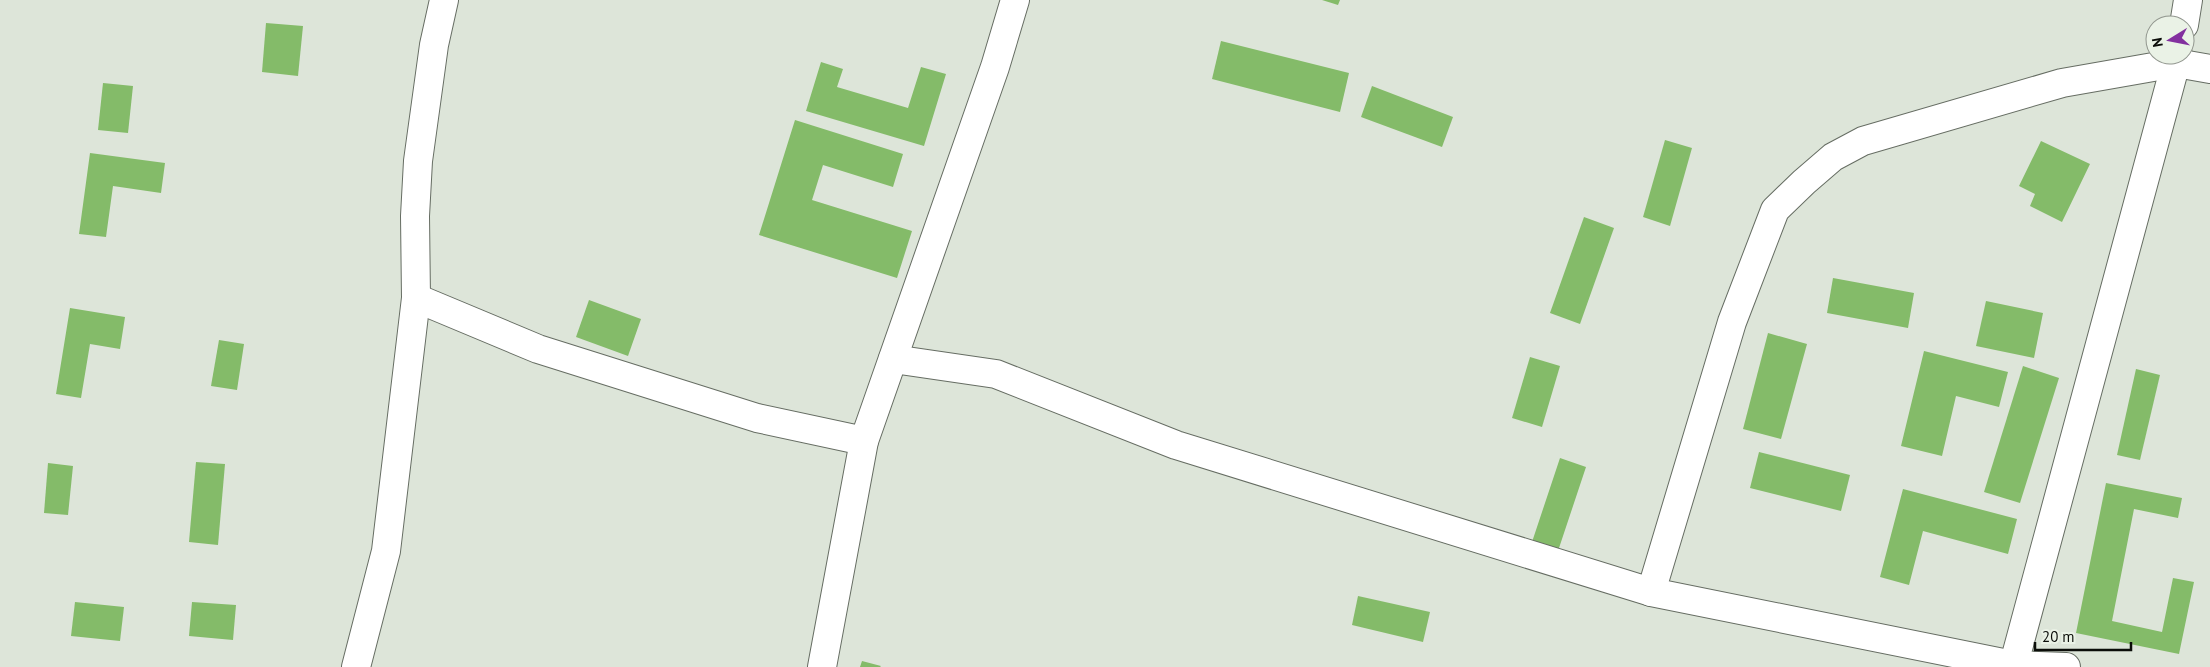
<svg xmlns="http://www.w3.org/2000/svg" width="2210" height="667" font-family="'PT Sans',sans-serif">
<rect width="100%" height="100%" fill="#dde5d9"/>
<g fill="#84bb69">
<polygon points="1322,0 1340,0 1338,5"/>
<polygon points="266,23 303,26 298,76 262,72"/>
<polygon points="1221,41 1349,73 1340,112 1212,79"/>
<polygon points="821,62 843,69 837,87 908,108 921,67 946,74 924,146 806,111"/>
<polygon points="103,83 133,86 128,133 98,130"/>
<polygon points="1372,86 1453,117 1442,147 1361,117"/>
<polygon points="795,120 903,154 893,187 823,165 812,200 912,231 897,278 759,235"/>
<polygon points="1665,140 1692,148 1670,226 1643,217"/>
<polygon points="2041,141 2090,164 2062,222 2030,206 2035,194 2019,186"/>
<polygon points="90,153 165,163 161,193 113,186 106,237 79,234"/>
<polygon points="1584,217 1614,228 1580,324 1550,313"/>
<polygon points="1833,278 1914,293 1908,328 1827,313"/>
<polygon points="589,300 641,319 628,356 576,337"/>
<polygon points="1986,301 2043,313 2034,358 1976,346"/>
<polygon points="70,308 125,317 120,349 90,344 81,398 56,394"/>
<polygon points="1768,333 1807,344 1781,439 1743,429"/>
<polygon points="219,340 244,344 237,390 211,386"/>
<polygon points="1924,351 2008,372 1999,407 1956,396 1942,456 1901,446"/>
<polygon points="1530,357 1560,366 1542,427 1512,418"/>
<polygon points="2023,366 2059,378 2020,503 1984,492"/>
<polygon points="2136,369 2160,375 2140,460 2117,455"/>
<polygon points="1759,452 1850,475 1841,511 1750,488"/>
<polygon points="1560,458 1586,467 1558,551 1532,542"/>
<polygon points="196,462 225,464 218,545 189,542"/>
<polygon points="48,463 73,466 68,515 44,513"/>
<polygon points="2106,483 2182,498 2178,518 2134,509 2112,621 2162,632 2173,578 2194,582 2179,654 2076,633"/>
<polygon points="1903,489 2017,519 2008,554 1923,531 1909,585 1880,577"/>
<polygon points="1358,596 1430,612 1423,642 1352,625"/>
<polygon points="75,602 124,607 120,641 71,636"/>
<polygon points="192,602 236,605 233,640 189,636"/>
<polygon points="862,661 881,666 880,667 860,667"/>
</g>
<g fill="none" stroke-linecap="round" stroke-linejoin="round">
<defs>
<g id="street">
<polyline points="2184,25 2188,0"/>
<polyline points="416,298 538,349 757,418 864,441"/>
<polyline points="893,359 996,374 1176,445 1651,592 2013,665 2066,667"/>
<polyline points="1651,592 1732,322 1775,210 1804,182 1833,157 1863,141 2062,83 2176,63 2210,69"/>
<polyline points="356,667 386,551 416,298 415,216 418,161 434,45 444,0"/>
<polyline points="822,667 864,441 995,67 1015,0"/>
<polyline points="2013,667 2178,55"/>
</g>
</defs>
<use href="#street" stroke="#666d63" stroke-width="30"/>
<use href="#street" stroke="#fff" stroke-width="28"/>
</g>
<g transform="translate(2170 40) rotate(260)"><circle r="24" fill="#eaf2e6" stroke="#91968e"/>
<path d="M0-4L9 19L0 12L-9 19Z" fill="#83309f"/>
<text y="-8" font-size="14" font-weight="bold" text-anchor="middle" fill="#0b0d09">N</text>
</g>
<path d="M2035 642v8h96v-8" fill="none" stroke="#0b0d09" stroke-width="2.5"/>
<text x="2042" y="642" font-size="15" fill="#0b0d09" stroke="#eaf2e6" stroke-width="4" paint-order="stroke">20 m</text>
</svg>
